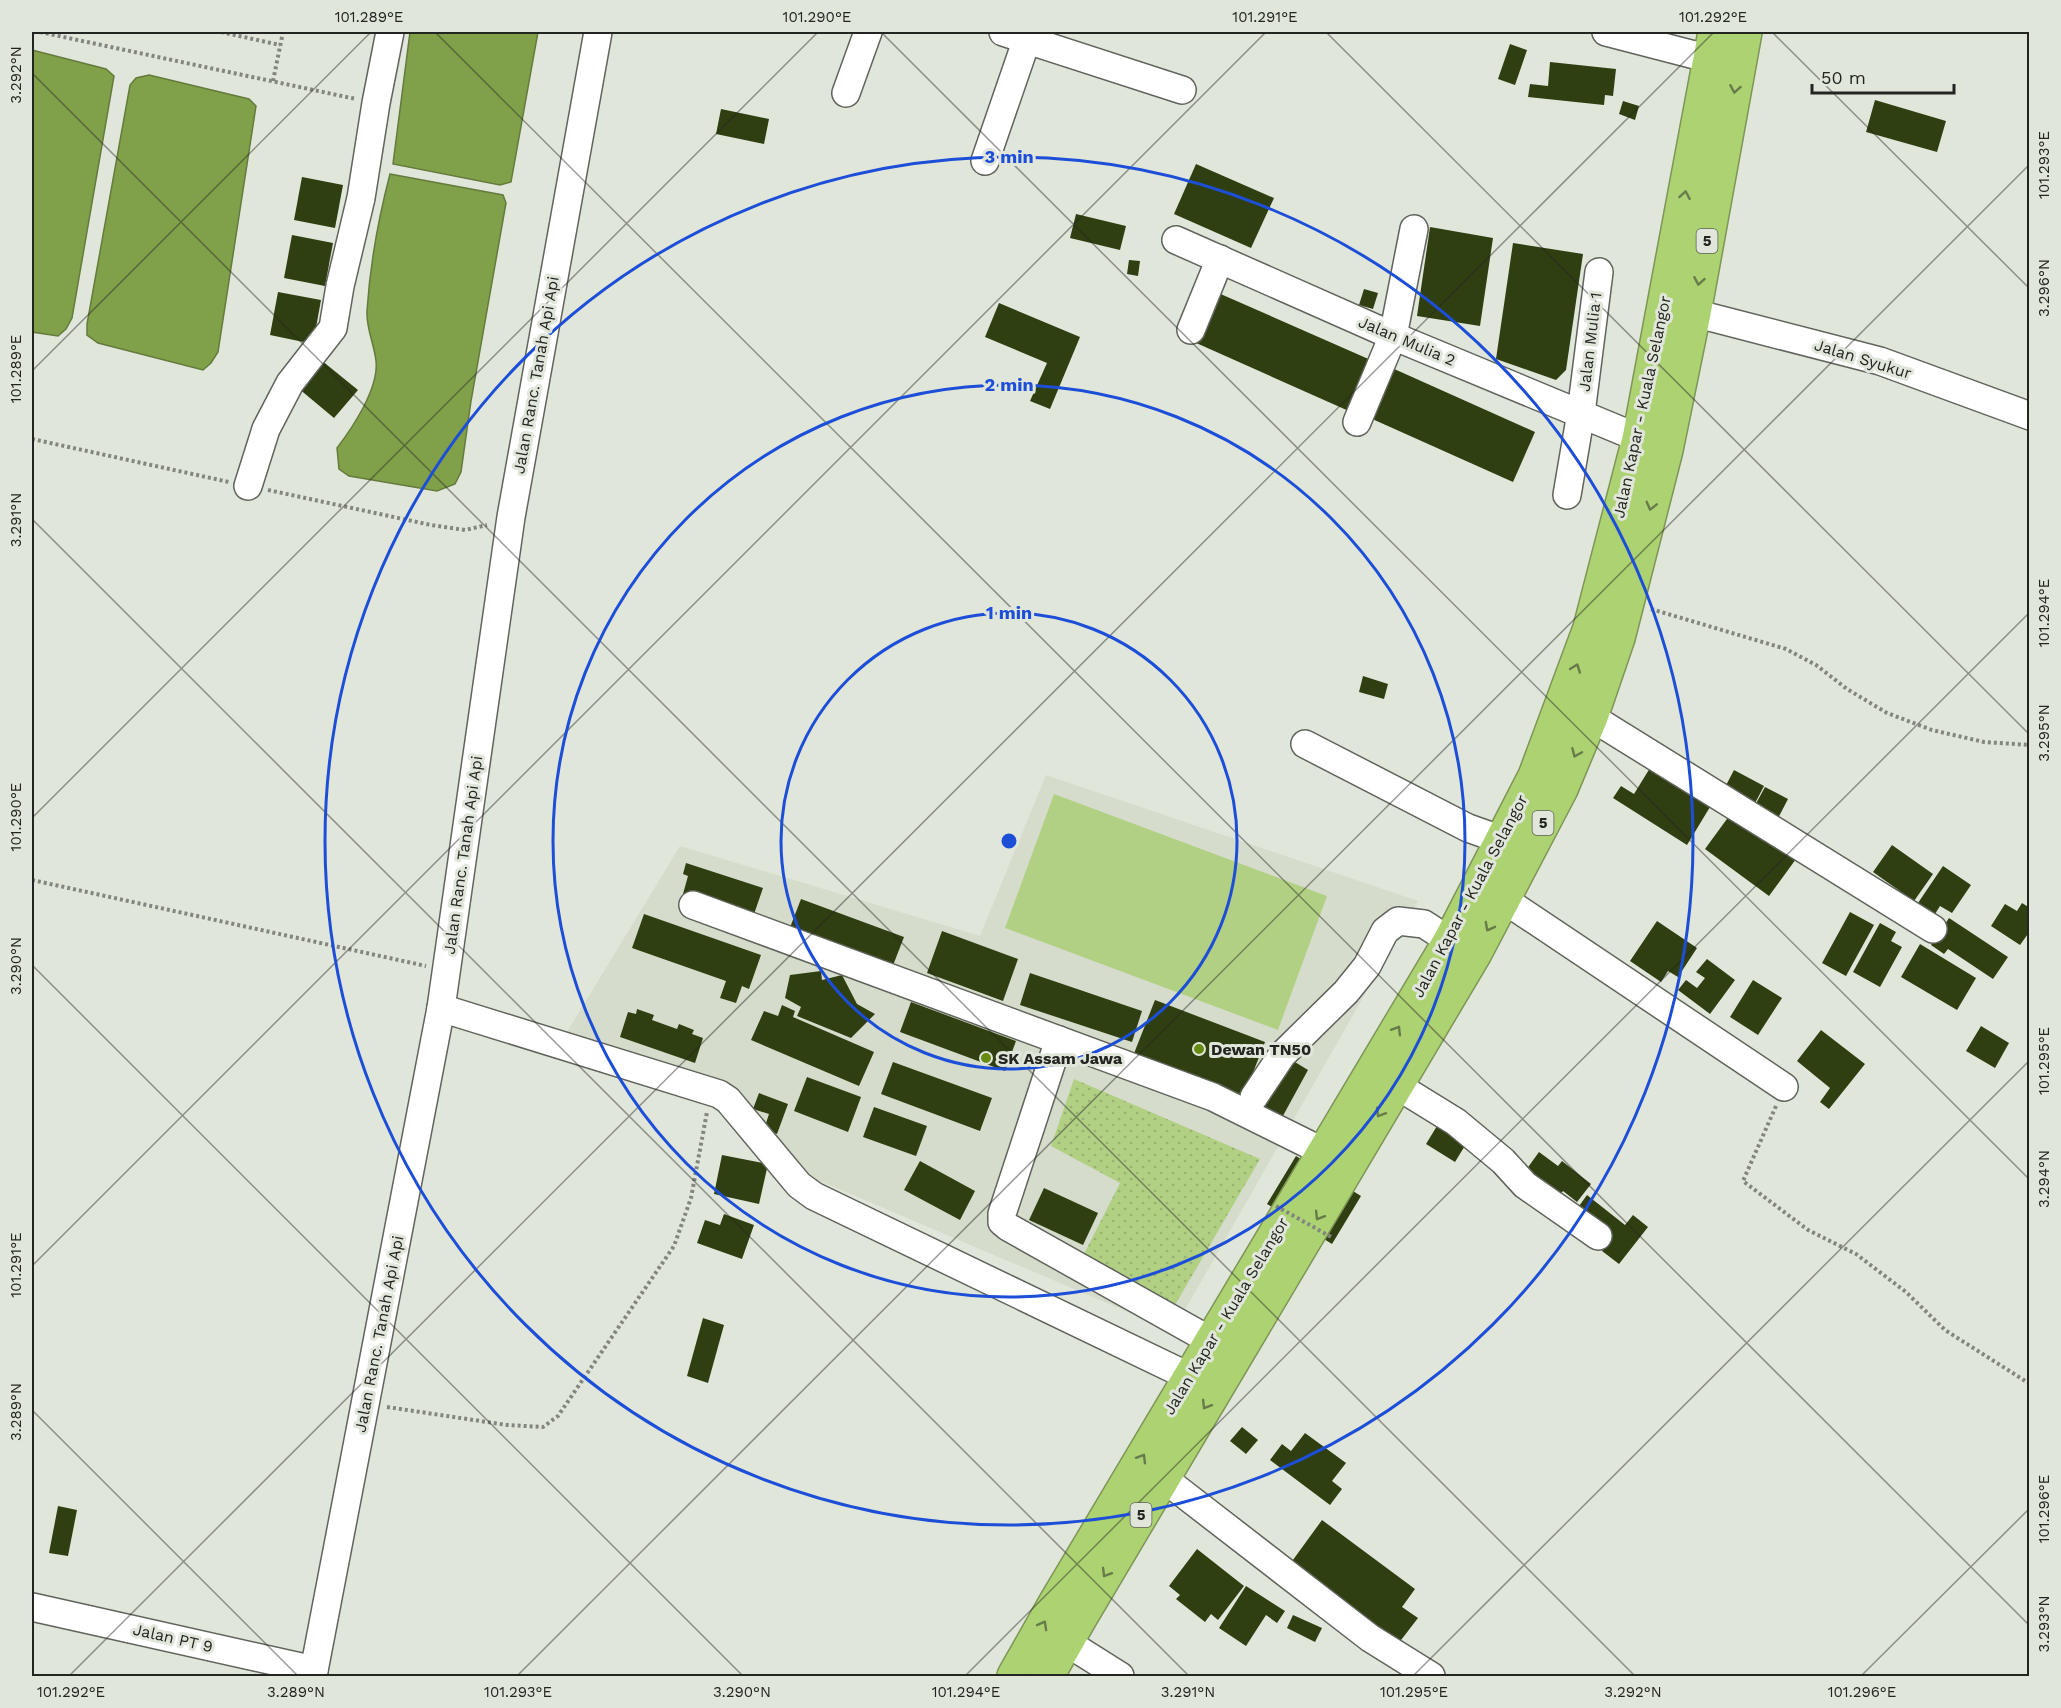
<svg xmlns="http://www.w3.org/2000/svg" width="2061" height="1708" font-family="'Work Sans',sans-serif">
<defs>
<pattern id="grass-dots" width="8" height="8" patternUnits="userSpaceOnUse" patternTransform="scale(1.5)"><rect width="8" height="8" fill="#b2d084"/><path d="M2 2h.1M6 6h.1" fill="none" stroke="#99b272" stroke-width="1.8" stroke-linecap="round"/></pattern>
</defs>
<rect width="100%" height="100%" fill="#e1e6db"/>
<polygon fill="#d5dccb" points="1046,775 1418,901 1173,1331 794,1170 719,1084 567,1032 680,846 980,936"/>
<polygon fill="url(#grass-dots)" points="1074,1079 1260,1159 1175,1305 1083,1256 1120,1183 1051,1146"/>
<polygon fill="#b2d084" points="1054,794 1327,896 1278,1030 1005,928"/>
<g fill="#80a049" stroke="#647b3d" stroke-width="1.5">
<polygon points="410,32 538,32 511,182 500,185 393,164"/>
<polygon points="32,50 106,69 114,76 72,318 66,329 58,336 32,332"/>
<polygon points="149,75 249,99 256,106 218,352 211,363 203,370 98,343 87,335 87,324 130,85 136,78"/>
<path d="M390 174 503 195 506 203 471 401 461 472 455 484 437 491 349 476 339 469 337 448C353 427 379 388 376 361 374 343 366 328 367 311 370 264 378 220 390 174Z"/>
</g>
<g fill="#2f3f11">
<polygon points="1510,44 1527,50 1515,85 1498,79"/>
<polygon points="1550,62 1616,69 1613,96 1605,95 1604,105 1528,97 1530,84 1548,86"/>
<polygon points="1875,100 1946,121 1937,152 1866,132"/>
<polygon points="1623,101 1639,106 1635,120 1619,114"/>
<polygon points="721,109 769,119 764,144 716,134"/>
<polygon points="1196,164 1274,198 1251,248 1174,214"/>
<polygon points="302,177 343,185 335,228 294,220"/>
<polygon points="1076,214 1126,226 1120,250 1070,238"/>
<polygon points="1430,227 1493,238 1480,326 1417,316"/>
<polygon points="292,235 333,243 325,286 284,278"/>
<polygon points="1513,243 1583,254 1566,370 1556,380 1496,359"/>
<polygon points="1129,260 1140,261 1138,276 1127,274"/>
<polygon points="1364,289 1378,293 1373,309 1359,305"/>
<polygon points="278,292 321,300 313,344 270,335"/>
<polygon points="1216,292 1373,361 1351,412 1194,342"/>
<polygon points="999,303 1080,337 1050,409 1030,401 1047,363 985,337"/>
<polygon points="321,360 358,390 334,418 298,388"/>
<polygon points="1392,368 1535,432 1513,482 1370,418"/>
<polygon points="1363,676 1388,684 1384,699 1359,692"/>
<polygon points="1650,768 1710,807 1687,845 1613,798 1621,786 1634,794"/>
<polygon points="1734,770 1764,786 1752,809 1722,793"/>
<polygon points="1765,787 1788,799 1776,822 1753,809"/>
<polygon points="1732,812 1796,859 1769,896 1705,849"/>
<polygon points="1892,845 1933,874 1914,901 1873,872"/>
<polygon points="686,863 763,888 753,917 683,894 688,876 683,874"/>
<polygon points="1943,866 1971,885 1952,913 1940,906 1935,914 1918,903"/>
<polygon points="801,899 904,937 892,968 789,930"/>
<polygon points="2022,903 2030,908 2030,931 2020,945 1991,926 2005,904 2017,911"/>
<polygon points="1850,912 1874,925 1846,976 1822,963"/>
<polygon points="644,914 761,955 749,989 742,986 736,1003 720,998 726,981 632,948"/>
<polygon points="1949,918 2008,957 1993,979 1948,949 1944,954 1931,945"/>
<polygon points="1657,921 1697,948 1678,977 1668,971 1661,982 1630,961"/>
<polygon points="1880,923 1896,932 1891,941 1902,947 1880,987 1853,972"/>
<polygon points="942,931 1018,959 1003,1001 927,973"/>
<polygon points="1920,944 1976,978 1957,1010 1901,977"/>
<polygon points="1707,959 1735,980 1710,1014 1678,990 1686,980 1697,988 1705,978 1696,972"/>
<polygon points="821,971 822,980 842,975 857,1004 875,1014 851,1038 797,1016 801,1007 785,998 790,975"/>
<polygon points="1030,973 1142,1011 1132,1042 1020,1005"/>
<polygon points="1753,980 1782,998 1758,1035 1730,1017"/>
<polygon points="1155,1000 1265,1042 1243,1098 1133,1056"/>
<polygon points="911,1002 1016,1041 1005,1071 900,1032"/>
<polygon points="782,1005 795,1011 793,1017 874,1052 859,1086 751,1040 764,1011 778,1016"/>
<polygon points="637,1009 654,1015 652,1020 677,1029 679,1024 694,1030 692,1034 703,1038 695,1063 620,1037 628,1012 636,1014"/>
<polygon points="1981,1026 2009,1043 1995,1068 1966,1051"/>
<polygon points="1821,1030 1865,1064 1829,1109 1820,1102 1830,1088 1797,1061"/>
<polygon points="1285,1056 1308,1070 1279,1123 1255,1110"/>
<polygon points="893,1062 992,1098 980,1131 881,1094"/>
<polygon points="807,1077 861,1097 848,1132 794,1111"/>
<polygon points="759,1093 788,1104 777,1134 764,1129 769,1114 753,1109"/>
<polygon points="874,1107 927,1126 916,1156 863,1137"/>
<polygon points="1437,1126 1466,1144 1455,1162 1426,1144"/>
<polygon points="1539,1152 1558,1166 1562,1161 1591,1184 1577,1202 1563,1191 1556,1200 1523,1174"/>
<polygon points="722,1155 768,1164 759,1204 714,1194"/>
<polygon points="1296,1156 1361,1196 1332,1244 1267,1204"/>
<polygon points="920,1161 975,1191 960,1220 904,1190"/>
<polygon points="1044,1188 1098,1213 1083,1245 1029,1220"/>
<polygon points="1587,1195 1625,1225 1633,1215 1648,1227 1619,1264 1602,1251 1610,1241 1574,1213"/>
<polygon points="724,1214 754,1225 742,1259 697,1243 705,1220 720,1225"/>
<polygon points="703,1318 724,1325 708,1383 687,1376"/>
<polygon points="1242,1427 1258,1440 1246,1454 1230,1441"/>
<polygon points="1305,1433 1346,1463 1332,1481 1342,1489 1330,1505 1270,1460 1282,1444 1291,1451"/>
<polygon points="58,1506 77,1510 68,1556 49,1553"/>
<polygon points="1322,1520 1415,1589 1402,1607 1418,1618 1398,1644 1290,1564"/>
<polygon points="1197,1549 1244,1586 1218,1620 1211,1614 1205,1622 1176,1599 1180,1595 1169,1586"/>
<polygon points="1246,1586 1285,1611 1277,1623 1266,1615 1246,1646 1219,1628"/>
<polygon points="1293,1615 1322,1628 1315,1642 1287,1628"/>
</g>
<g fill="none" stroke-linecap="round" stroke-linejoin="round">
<defs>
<g id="minor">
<polyline points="1003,32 1182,90"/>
<polyline points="1606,32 1710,59"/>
<polyline points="846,93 868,32"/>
<polyline points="985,161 1027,39"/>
<polyline points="1176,240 1393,336 1658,446"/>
<polyline points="1694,313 1880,361 2030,416"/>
<polyline points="1191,330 1220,259"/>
<polyline points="1357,422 1393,336 1414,229"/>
<polyline points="248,486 266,429 290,383 333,328 340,286 361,198 376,103 390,32"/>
<polyline points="1567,495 1581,413 1599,272"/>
<polyline points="1591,717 1933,929"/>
<polyline points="1305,744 1468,828 1502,840"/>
<polyline points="1503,899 1784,1087"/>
<polyline points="693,905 1213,1097 1324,1152"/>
<polyline points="441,1008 719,1094 728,1100 799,1185 814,1196 1190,1377"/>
<polyline points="1059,1040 1002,1214 1002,1222 1008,1227 1229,1351"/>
<polyline points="1396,1085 1456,1122 1503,1161 1525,1185 1598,1236"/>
<polyline points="1254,1097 1282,1055 1346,992 1367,966 1385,931 1398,921 1424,924 1450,941"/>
<polyline points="1163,1478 1370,1638 1431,1676"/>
<polyline points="32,1607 314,1670"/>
<polyline points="1066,1642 1120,1676"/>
<polyline points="313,1676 441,1008 511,517 598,32"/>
</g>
<g id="highway">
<polyline points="1014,1676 1056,1602 1450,941 1535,776 1590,628 1639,439 1715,32"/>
<polyline points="1047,1676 1080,1618 1475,953 1561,789 1591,717 1618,638 1666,450 1694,313 1745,32"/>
</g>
</defs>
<use href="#minor" stroke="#60645c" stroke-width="30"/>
<use href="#highway" stroke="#7d9556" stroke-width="36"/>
<g stroke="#83867f" stroke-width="4" stroke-dasharray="3 3" stroke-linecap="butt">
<polyline points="40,32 356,99"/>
<polyline points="221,32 280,45"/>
<polyline points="273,81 283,32"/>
<polyline points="32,439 229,482"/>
<polyline points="268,490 431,525 465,530 487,525"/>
<polyline points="1651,609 1786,649 1816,665 1847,689 1887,713 1932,730 1984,742 2030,745"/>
<polyline points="32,880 426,966"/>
<polyline points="1776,1106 1743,1181 1808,1230 1856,1254 1906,1292 1945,1330 2030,1384"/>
<polyline points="387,1407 507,1425 543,1427 558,1416 674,1246 691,1198 707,1112"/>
</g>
<use href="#minor" stroke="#fff" stroke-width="27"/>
<use href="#highway" stroke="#add272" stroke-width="33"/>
<polyline stroke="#83867f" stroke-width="4" stroke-dasharray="3 3" stroke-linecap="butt" points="1276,1206 1333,1238"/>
</g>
<defs><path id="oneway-chevron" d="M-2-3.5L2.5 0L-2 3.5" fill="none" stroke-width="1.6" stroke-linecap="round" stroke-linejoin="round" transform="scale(1.5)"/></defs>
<g stroke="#687c4a">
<use href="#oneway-chevron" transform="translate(1735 89) rotate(100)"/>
<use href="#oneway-chevron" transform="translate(1685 195) rotate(-80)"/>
<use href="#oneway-chevron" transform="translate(1699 281) rotate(100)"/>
<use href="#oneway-chevron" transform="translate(1651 506) rotate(104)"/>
<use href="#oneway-chevron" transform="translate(1576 668) rotate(-70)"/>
<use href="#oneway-chevron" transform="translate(1576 753) rotate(113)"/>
<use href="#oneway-chevron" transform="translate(1489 927) rotate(118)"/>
<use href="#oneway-chevron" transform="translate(1397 1030) rotate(-59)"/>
<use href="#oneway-chevron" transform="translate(1380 1113) rotate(121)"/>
<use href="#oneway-chevron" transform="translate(1319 1216) rotate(121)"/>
<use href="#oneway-chevron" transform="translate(1206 1405) rotate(121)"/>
<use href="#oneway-chevron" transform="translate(1142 1458) rotate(-59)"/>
<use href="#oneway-chevron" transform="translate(1106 1573) rotate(121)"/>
<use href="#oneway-chevron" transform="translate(1043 1625) rotate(-61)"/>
</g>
<path fill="none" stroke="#232521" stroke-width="1.5" stroke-opacity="0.45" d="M435 32 2030 1626M881 32 2030 1180M1326 32 2030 735M1772 32 2030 289M32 73 1635 1676M32 371 371 32M32 519 1189 1676M32 818 818 32M32 965 743 1676M32 1266 1266 32M32 1410 298 1676M69 1676 1714 32M517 1676 2030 164M965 1676 2030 612M1413 1676 2030 1060M1861 1676 2030 1508"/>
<g fill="none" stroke="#1d4ed8" stroke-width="3">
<circle cx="1009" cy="841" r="228"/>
<circle cx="1009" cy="841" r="456"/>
<circle cx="1009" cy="841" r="684"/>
</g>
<g fill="#668a12" stroke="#e1e6db" stroke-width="2">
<circle cx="1199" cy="1049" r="6"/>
<circle cx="986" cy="1058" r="6"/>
</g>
<g text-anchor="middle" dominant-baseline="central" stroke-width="6" stroke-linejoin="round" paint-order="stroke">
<g fill="#e1e6db" stroke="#5c5f59" stroke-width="1.5">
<rect x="1696.5" y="229" width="21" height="24" rx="4.5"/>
<rect x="1532.5" y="811" width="21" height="24" rx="4.5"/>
<rect x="1130.5" y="1503" width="21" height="24" rx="4.5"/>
</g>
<g font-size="15" font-weight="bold" fill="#232521">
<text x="1707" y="241">5</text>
<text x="1543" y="823">5</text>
<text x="1141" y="1515">5</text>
</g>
<g font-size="16" fill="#232521" stroke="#e1e6db">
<text transform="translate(1407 341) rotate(23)">Jalan Mulia 2</text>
<text transform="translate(1590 342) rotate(-83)">Jalan Mulia 1</text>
<text transform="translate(1863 359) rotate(17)">Jalan Syukur</text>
<text transform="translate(536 375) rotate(-80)">Jalan Ranc. Tanah Api Api</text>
<text transform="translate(1642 407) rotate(-78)">Jalan Kapar - Kuala Selangor</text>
<text transform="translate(463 855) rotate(-82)">Jalan Ranc. Tanah Api Api</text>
<text transform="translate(1470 896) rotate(-62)">Jalan Kapar - Kuala Selangor</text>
<text transform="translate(1226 1316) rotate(-59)">Jalan Kapar - Kuala Selangor</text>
<text transform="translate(379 1334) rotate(-79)">Jalan Ranc. Tanah Api Api</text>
<text transform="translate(173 1638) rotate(13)">Jalan PT 9</text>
</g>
<g font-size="16" font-weight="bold" fill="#232521" stroke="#e1e6db" text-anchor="start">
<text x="1211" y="1049">Dewan TN50</text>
<text x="998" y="1058">SK Assam Jawa</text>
</g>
</g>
<circle cx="1009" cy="841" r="9" fill="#1d4ed8" stroke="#e1e6db" stroke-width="3"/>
<g font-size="18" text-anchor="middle" font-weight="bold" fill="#1d4ed8" stroke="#e1e6db" stroke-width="6" stroke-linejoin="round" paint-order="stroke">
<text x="1009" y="163">3 min</text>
<text x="1009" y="391">2 min</text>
<text x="1009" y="619">1 min</text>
</g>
<rect width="2061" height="1708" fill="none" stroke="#e1e6db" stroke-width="66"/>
<path d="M1812 84v9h142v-9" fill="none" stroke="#232521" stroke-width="3"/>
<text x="1821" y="84" font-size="18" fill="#232521" stroke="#e1e6db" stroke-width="4.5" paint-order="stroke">50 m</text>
<rect x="33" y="33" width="1995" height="1642" fill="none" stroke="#232521" stroke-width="2"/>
<g font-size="15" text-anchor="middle" fill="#232521">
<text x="369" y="22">101.289°E</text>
<text x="817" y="22">101.290°E</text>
<text x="1265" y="22">101.291°E</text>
<text x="1713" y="22">101.292°E</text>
<text transform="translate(16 75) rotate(-90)" y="5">3.292°N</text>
<text transform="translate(2044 165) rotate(-90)" y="5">101.293°E</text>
<text transform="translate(2044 288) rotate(-90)" y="5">3.296°N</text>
<text transform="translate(16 369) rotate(-90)" y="5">101.289°E</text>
<text transform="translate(16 520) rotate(-90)" y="5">3.291°N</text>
<text transform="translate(2044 613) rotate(-90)" y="5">101.294°E</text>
<text transform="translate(2044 733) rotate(-90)" y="5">3.295°N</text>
<text transform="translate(16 817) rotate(-90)" y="5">101.290°E</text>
<text transform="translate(16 966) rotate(-90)" y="5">3.290°N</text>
<text transform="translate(2044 1061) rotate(-90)" y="5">101.295°E</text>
<text transform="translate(2044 1179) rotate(-90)" y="5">3.294°N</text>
<text transform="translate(16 1265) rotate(-90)" y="5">101.291°E</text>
<text transform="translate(16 1412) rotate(-90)" y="5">3.289°N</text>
<text transform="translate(2044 1509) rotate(-90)" y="5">101.296°E</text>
<text transform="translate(2044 1624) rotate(-90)" y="5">3.293°N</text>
<text x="71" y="1697">101.292°E</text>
<text x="296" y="1697">3.289°N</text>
<text x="518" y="1697">101.293°E</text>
<text x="742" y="1697">3.290°N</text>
<text x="966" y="1697">101.294°E</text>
<text x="1188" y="1697">3.291°N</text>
<text x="1414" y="1697">101.295°E</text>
<text x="1633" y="1697">3.292°N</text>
<text x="1862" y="1697">101.296°E</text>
</g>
</svg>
